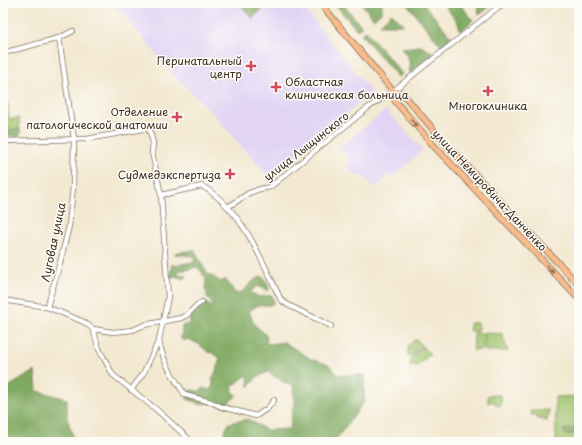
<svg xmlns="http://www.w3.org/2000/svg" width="582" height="445" font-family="'Playpen Sans',sans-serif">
<rect width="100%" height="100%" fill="#fdfcf7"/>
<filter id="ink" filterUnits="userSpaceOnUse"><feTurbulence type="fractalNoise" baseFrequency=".025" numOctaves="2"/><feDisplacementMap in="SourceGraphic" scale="8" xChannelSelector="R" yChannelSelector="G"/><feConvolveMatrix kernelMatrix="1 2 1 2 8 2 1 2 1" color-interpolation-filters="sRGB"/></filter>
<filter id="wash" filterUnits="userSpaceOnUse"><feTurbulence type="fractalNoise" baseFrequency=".012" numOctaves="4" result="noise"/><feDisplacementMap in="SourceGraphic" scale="16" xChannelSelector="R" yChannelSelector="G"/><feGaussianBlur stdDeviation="0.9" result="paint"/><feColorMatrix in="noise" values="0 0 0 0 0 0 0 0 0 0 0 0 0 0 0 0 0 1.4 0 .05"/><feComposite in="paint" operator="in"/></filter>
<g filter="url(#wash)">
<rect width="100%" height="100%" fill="#f3e8d0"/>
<g fill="#e1d4f4">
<polygon points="114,3 300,3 372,93 269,177 201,101 178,80"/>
<polygon points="386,110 423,150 394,176 393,174 390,177 386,173 384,175 387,178 374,188 362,174 357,177 347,167 349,158 339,148"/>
</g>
<g fill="#9fc36d" stroke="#6d7646">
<polygon points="3,88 5,90 5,95 8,106 9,119 19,118 20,130 18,129 9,130 7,126 3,128"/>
<polygon points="470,323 478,323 478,331 469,331"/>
<polygon points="474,333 484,333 483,350 473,350"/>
<polygon points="485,333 502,334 508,351 485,351"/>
<polygon points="414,340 417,340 422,346 410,357 408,355 408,346"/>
<polygon points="423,347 430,354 417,366 410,366 411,358"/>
<polygon points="488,395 500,395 502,400 500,406 495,404 494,401 488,403"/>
<polygon points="579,396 579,442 556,442 555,397"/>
<polygon points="531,410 549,410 547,421 536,418 536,415 531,415"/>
</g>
<g fill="#7fa960" stroke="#5d6a3f">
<polygon points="244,3 270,3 252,18 241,5"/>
<polygon points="334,3 342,3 362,27 357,30"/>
<polygon points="361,3 382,3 382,11 374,19"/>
<polygon points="406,3 423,3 452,38 441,46"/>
<polygon points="442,3 459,3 473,20 461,31 457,21"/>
<polygon points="478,3 490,3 491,6 479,15"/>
<polygon points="392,13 404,25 379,25"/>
<polygon points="366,31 402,74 398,77 361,34"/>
<polygon points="420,46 434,53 410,73 409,59 401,48"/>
<polygon points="7,126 9,130 18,129 20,130 21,134 17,137 9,135 5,138 3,137 3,128"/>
<path d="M194 250 207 273 221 282 225 279C228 281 232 289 235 293 244 294 247 286 253 281 256 279 259 278 262 276 265 279 269 286 269 290L267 291 262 288 257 286 250 292 259 297 272 295 274 303 270 305H258L249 311 254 324 266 335 267 339 264 342 270 344 284 342 311 359 329 365 338 375H365L364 402 334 442H219L229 423 248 419 266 430 290 429 294 400 293 384 285 383 268 372 257 377 249 387 248 375 243 378 232 387 233 388 232 392 235 393 236 396 229 402V407C219 405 209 401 200 405L196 402 187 399 189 392 191 390 200 391 203 388 209 390 212 389 213 382 212 379 215 374 220 358 213 353 208 352 199 344 192 341 189 339 183 341 180 337 182 332V326L189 324 191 312 200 305H203L205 303 211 306 214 305 207 298V293L205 290 206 279 198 267C191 268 185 271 178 270L179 274 187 276 184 279 174 276 172 278 170 277 172 264 175 266 181 264 195 262 194 258 192 256 175 254V253Z"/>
<polygon points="35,371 37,391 67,399 67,418 75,442 3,442 3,390"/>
<polygon points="579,428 579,433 565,435 564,430"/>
</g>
</g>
<g filter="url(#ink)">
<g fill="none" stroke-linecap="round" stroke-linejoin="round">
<defs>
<g id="minor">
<polyline points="3,53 59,38 73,31"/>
<polyline points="3,141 87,139 149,128 153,143 152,152 161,195 168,297 159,340 143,374 131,390"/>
<path d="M161 195 202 186C243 210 261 259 281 300L288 305 331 326"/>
<polyline points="228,207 249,193 260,189 270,187 369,107 393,91 497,8 504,3"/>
<polyline points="3,300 47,307 84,322 93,329 99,349 113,375 157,410 192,442"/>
<polyline points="47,307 60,263 69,226 73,187 74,139 59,38"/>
<polyline points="93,329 113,332 133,330 144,325 181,318 187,315 197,305 202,302"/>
<path d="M159 340C162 361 174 378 185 395L211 402 222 407 256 416 268 408 274 400"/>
</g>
<g id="major">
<polyline points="320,3 393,91 395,101 434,146 579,299"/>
<polyline points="393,91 403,94 444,142 579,285"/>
</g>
</defs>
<use href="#minor" stroke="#7b6c5c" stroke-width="6"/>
<use href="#major" stroke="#7b6c5c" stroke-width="7"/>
<use href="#minor" stroke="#fff" stroke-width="4.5"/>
<use href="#major" stroke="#fabc8b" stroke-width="5.5"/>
</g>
<defs><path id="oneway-solid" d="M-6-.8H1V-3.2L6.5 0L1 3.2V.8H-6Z"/></defs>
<g fill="#916c4f">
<use href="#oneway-solid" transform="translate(414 123) rotate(49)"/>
<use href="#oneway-solid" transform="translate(550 269) rotate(46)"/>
</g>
</g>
<g fill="#d1495b" stroke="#fdfcf7" stroke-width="1.5">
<path d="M249 60h4v4h4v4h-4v4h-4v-4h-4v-4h4z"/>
<path d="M274 81h4v4h4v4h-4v4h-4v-4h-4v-4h4z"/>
<path d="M486 85h4v4h4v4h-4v4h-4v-4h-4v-4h4z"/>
<path d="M175 111h4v4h4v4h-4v4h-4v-4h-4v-4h4z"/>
<path d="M228 168h4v4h4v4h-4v4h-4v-4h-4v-4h4z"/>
</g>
<g text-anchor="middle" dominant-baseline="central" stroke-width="3" stroke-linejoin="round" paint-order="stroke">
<g font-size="11" fill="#3b2a1e" stroke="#fdfcf7" text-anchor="end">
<text x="242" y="60">Перинатальный<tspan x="242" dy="13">центр</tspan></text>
<text x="285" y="81" text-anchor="start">Областная<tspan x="285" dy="13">клиническая больница</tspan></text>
<text x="488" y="105" text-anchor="middle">Многоклиника</text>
<text x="168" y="111">Отделение<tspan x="168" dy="13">патологической анатомии</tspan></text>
<text x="221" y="174">Судмедэкспертиза</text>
</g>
<g font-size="11" fill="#3b2a1e" stroke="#fdfcf7">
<text transform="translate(306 146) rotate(-38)">улица Лыщинского</text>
<text transform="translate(490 190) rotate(47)">улица Немировича-Данченко</text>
<text transform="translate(53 242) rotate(-78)">Луговая улица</text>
</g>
</g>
<rect width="582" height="445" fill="none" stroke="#fdfcf7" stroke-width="16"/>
</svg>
